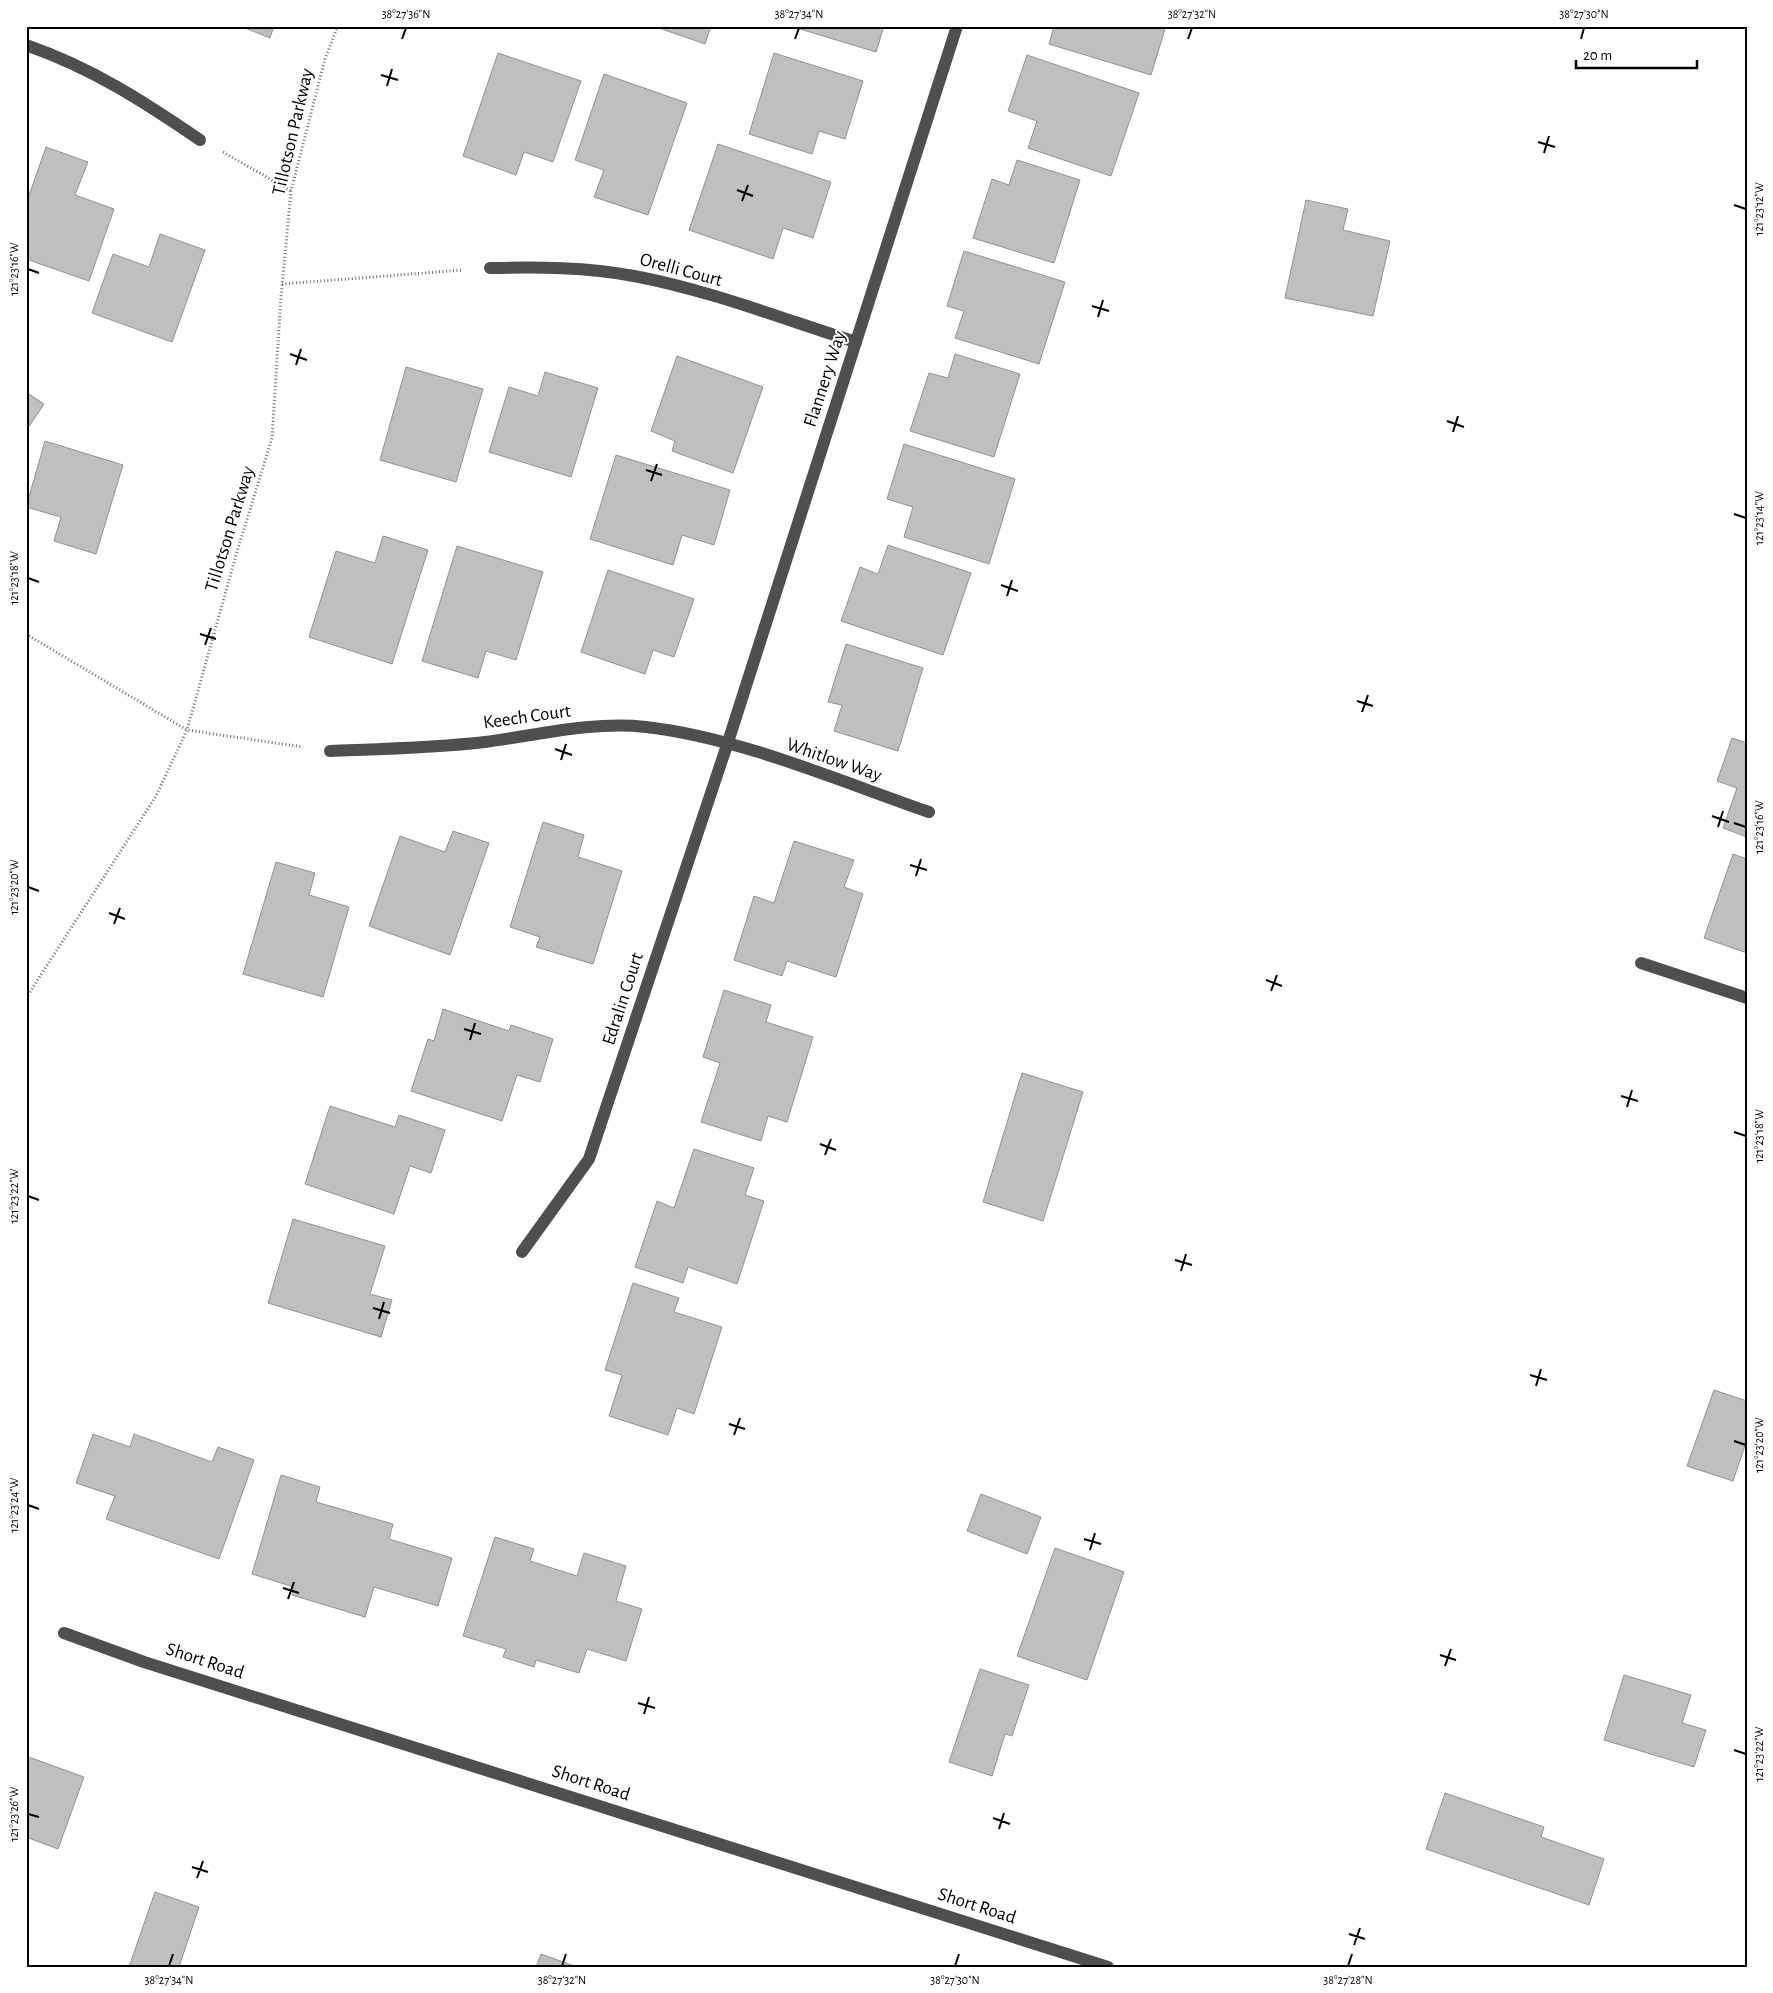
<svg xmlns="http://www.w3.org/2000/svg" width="1773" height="1993" font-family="'Alegreya Sans',sans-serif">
<rect width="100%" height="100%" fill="#fff"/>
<g fill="#bfbfbf" stroke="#939393">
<polygon points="240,26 274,26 270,38"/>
<polygon points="653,26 711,26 705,44"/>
<polygon points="790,26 884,26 876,52"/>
<polygon points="1054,26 1166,26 1151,75 1049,44"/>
<polygon points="498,53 581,81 553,162 524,152 516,175 463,156"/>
<polygon points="774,53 863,81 845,139 819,131 812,154 749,134"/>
<polygon points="1027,55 1139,93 1111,176 1028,148 1037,121 1008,111"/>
<polygon points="604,74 687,103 648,215 594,197 604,170 575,160"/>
<polygon points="718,144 831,182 813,238 783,228 773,259 689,230"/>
<polygon points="46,147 88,162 75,195 114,209 89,281 26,259 26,204"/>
<polygon points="1017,160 1080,180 1054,263 973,238 992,179 1009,185"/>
<polygon points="1306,200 1348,209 1343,230 1390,241 1373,316 1285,298"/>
<polygon points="160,234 205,250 172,342 92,313 113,254 149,267"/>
<polygon points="964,251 1065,282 1039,364 955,338 964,311 947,306"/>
<polygon points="955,354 1020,374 994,457 910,431 929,373 948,378"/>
<polygon points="677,356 763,387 733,473 672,451 675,441 651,431"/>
<polygon points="406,367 483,389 456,482 380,460"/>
<polygon points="545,372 598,388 571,477 489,452 509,387 538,396"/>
<polygon points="26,392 44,404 26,431"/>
<polygon points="45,441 123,465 96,554 54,541 61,517 26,507"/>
<polygon points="904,444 1015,479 989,564 904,537 913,507 887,499"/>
<polygon points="616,455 730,490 714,545 682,535 673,565 590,539"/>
<polygon points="383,536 428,550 392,664 309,637 336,551 375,563"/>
<polygon points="888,545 971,573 943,655 841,621 860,567 878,574"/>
<polygon points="457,546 543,572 516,660 486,651 478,678 422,661"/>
<polygon points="608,570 694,599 674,657 653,650 645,674 581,652"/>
<polygon points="846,644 923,668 898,751 834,731 842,705 828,702"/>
<polygon points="1732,738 1747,743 1747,837 1723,828 1737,788 1717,781"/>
<polygon points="543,822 584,835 578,857 622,871 593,964 536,947 540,937 510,927"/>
<polygon points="453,831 489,843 450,955 369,926 400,836 445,852"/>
<polygon points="794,841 854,860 844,887 863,894 836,977 787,961 782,976 734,960 754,896 774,903"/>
<polygon points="1733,854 1747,859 1747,953 1704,938"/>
<polygon points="276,862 315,873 309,895 349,907 323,997 243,974"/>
<polygon points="724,990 771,1005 766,1022 813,1037 787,1122 768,1116 761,1141 701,1122 720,1063 703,1057"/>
<polygon points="443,1009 509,1031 511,1025 553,1039 540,1082 517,1075 502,1121 411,1091 428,1039 434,1041"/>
<polygon points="1022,1073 1083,1092 1043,1221 983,1202"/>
<polygon points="330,1106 395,1127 399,1115 445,1130 431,1173 410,1166 394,1214 305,1184"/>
<polygon points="694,1149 754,1168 745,1195 764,1201 737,1284 688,1267 683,1283 635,1267 657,1201 674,1208"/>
<polygon points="293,1219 385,1246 370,1294 392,1300 381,1337 268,1303"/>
<polygon points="633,1283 679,1298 674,1312 722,1327 694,1414 677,1408 668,1435 609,1416 622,1375 605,1370"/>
<polygon points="1714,1390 1747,1401 1747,1440 1733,1481 1687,1466"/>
<polygon points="93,1434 130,1447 134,1434 212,1462 218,1447 254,1460 219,1559 106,1519 115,1496 76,1483"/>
<polygon points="281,1475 320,1487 316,1502 393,1524 389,1539 452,1558 438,1606 374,1587 365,1617 292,1595 294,1587 252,1574"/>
<polygon points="981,1494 1041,1517 1027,1554 967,1531"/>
<polygon points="495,1537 534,1549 530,1561 577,1576 584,1553 626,1566 616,1601 642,1609 626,1661 587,1649 579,1673 536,1660 534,1667 503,1657 506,1649 463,1636"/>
<polygon points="1055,1548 1124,1572 1087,1680 1017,1656"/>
<polygon points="980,1669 1029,1685 1012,1736 1005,1734 992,1776 949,1762"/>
<polygon points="1624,1675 1691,1695 1682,1723 1706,1730 1694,1767 1604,1740"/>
<polygon points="26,1756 84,1777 58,1849 26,1837"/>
<polygon points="1445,1793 1544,1827 1541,1837 1604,1859 1589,1905 1426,1849"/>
<polygon points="155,1892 199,1907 179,1967 129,1967"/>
<polygon points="541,1954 577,1967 536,1967"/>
</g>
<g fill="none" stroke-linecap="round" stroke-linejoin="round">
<g stroke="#717171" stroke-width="3" stroke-dasharray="1 2.5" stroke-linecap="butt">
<polyline points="223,152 291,191"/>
<polyline points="282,284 463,270"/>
<polyline points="26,634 187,730 303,747"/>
<polyline points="26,998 156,796 187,730 236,555 272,438 281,297 291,191 325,59 338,26"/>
</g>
<g stroke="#4f4f4f" stroke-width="12">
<path d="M26 45C92 68 143 101 200 140"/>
<path d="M490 268C539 267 586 267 634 276 709 290 783 319 856 342"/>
<path d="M330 751C381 749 433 748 485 742 538 735 592 721 646 727 741 738 839 781 929 812"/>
<polyline points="1641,963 1747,998"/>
<polyline points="522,1252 589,1159 728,742 957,26"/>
<polyline points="64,1633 144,1662 1108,1967"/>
</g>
</g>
<path fill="none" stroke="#000" stroke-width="2" d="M402 39 406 28M795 39 799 28M1188 39 1192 28M1581 39 1584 28M381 75 398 80M387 86 392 69M1538 142 1555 147M1544 153 1549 136M737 190 753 196M742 201 748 185M1734 205 1746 209M28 269 39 273M1092 306 1109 311M1098 317 1103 300M290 354 307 360M296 365 301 349M1447 421 1464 427M1453 432 1458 416M646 470 662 475M651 481 657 464M1734 514 1746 518M28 578 39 582M1001 585 1018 591M1007 596 1012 580M200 634 216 639M205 645 211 628M1357 701 1373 706M1362 712 1368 695M555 749 572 755M561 760 566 744M1712 816 1729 822M1734 823 1746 827M1718 827 1723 811M910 865 927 870M916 876 921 859M28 887 39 891M109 913 125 919M114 924 120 908M1266 980 1282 986M1271 991 1277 975M464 1029 481 1034M470 1040 475 1023M1621 1096 1638 1101M1627 1107 1632 1090M1734 1132 1746 1136M820 1144 836 1150M825 1155 831 1139M28 1196 39 1200M1175 1260 1192 1265M1181 1271 1186 1254M373 1308 390 1313M379 1319 384 1302M1530 1375 1547 1380M1536 1386 1541 1369M729 1424 745 1429M734 1435 740 1418M1734 1441 1746 1445M28 1505 39 1509M1084 1539 1101 1544M1090 1550 1095 1533M283 1588 299 1593M288 1599 294 1582M1440 1655 1456 1660M1445 1666 1451 1649M638 1703 655 1708M644 1714 649 1697M1734 1750 1746 1754M28 1814 39 1817M993 1818 1010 1824M999 1829 1004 1813M192 1867 208 1872M197 1878 203 1861M1349 1934 1365 1939M1354 1945 1360 1928M169 1966 173 1954M562 1966 566 1954M955 1966 959 1954M1348 1966 1352 1954"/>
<g text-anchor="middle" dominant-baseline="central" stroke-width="4" stroke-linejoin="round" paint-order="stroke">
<g font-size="19" fill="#000" stroke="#fff">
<text transform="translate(293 132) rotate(-77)">Tillotson Parkway</text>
<text transform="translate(681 270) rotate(15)">Orelli Court</text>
<text transform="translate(825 379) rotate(-72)">Flannery Way</text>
<text transform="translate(230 529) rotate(-73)">Tillotson Parkway</text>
<text transform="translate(527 717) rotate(-8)">Keech Court</text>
<text transform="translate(834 760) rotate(19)">Whitlow Way</text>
<text transform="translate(623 999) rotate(-72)">Edralin Court</text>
<text transform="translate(205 1661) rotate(18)">Short Road</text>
<text transform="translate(591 1783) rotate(18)">Short Road</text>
<text transform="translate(977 1906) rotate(18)">Short Road</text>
</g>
</g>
<rect width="1773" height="1993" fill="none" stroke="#ffffff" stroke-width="55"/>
<path d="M1576 60v8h121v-8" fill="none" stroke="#000000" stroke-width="2.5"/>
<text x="1583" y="60" font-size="15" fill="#000000" stroke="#ffffff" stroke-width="4" paint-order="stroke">20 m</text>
<rect x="28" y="28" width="1718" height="1938" fill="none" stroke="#000" stroke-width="2"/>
<g font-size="12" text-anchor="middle" fill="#000">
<text x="406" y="18">38°27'36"N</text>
<text x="799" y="18">38°27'34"N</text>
<text x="1192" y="18">38°27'32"N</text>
<text x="1584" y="18">38°27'30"N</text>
<text transform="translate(1759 209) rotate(-90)" y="4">121°23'12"W</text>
<text transform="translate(14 269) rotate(-90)" y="4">121°23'16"W</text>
<text transform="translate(1759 518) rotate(-90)" y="4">121°23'14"W</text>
<text transform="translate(14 578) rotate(-90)" y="4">121°23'18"W</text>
<text transform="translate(1759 827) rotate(-90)" y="4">121°23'16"W</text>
<text transform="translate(14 887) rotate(-90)" y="4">121°23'20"W</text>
<text transform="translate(1759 1136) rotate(-90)" y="4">121°23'18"W</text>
<text transform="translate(14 1196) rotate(-90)" y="4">121°23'22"W</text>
<text transform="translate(1759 1445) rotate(-90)" y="4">121°23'20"W</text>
<text transform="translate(14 1505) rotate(-90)" y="4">121°23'24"W</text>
<text transform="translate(1759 1754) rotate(-90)" y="4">121°23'22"W</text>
<text transform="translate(14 1814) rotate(-90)" y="4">121°23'26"W</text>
<text x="169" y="1984">38°27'34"N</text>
<text x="562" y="1984">38°27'32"N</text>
<text x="955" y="1984">38°27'30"N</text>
<text x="1348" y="1984">38°27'28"N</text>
</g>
</svg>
